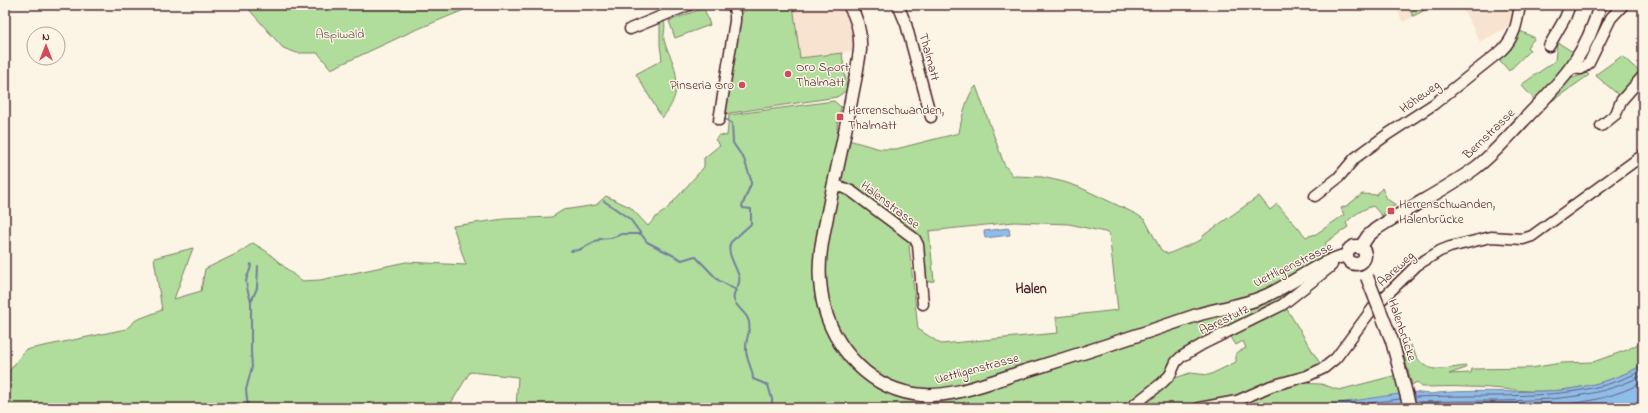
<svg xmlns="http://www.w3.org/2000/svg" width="1648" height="413" font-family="'Indie Flower',sans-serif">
<rect width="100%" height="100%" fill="#fcf5e5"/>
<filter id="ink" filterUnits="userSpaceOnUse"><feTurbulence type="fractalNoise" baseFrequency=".025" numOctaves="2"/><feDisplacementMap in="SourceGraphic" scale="8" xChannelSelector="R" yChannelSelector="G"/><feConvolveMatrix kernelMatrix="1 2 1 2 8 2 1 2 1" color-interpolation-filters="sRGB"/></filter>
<g filter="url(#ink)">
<g fill="#f8e3d0">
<polygon points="793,5 845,5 851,17 856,51 799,58"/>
<polygon points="1394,5 1437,5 1403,22"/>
<polygon points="1461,5 1518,5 1513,29 1508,27 1480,42"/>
</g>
<g fill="#b0dd9c" stroke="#7d7e64" fill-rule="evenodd">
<polygon points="245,5 476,5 413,31 331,69 318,53 297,53 283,48"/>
<polygon points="768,5 793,5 800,58 842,53 847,90 837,97 724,114 739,21 745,8"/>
<polygon points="1407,5 1435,5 1413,16"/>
<polygon points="704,8 710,25 675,38 669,21"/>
<path d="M663 19C667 27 663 33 664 40 666 49 672 58 674 66 680 85 675 104 662 118L636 74 662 60 660 45V21Z"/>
<polygon points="1518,30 1535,38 1527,47 1530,50 1509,71 1497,57"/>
<polygon points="1557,42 1573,52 1570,61 1536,101 1521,85 1555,61"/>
<polygon points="1622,56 1642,74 1621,97 1595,75"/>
<polygon points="1587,73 1589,75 1549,103 1519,133 1567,82 1570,79"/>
<path d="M976 86 1004 164 1013 176 1042 177 1064 182 1079 187 1136 214 1145 220 1161 250 1168 254 1201 240 1204 235 1259 196 1270 210 1277 204 1306 237 1316 234 1344 215 1341 208 1348 205 1362 194 1376 195 1382 188 1387 199 1396 205 1385 211 1382 216 1373 206C1363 209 1353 215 1346 223L1348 227 1325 243 1332 252 1323 259 1329 266 1282 301 1203 342 1166 376 1127 408H516L518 377 470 372 448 408H5V377L25 350 126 329 136 320 162 310 154 258 193 248 174 299 201 291 205 269 240 252 253 243 266 251 301 281 320 280 406 262 466 265 453 226 504 219 552 217 563 210 596 205 606 196 630 207 648 226 657 216 665 211 704 167V158L720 145 715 140 719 135 727 136 729 115 834 101 841 107 837 127 838 137 880 149H896L959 133C961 120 967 94 976 86ZM1014 222 1069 224 1109 233 1118 310 1056 317 1058 333 941 344 918 329 909 245 921 244 925 282 934 281 929 231Z"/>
<polygon points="1285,306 1321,365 1313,372 1231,401 1191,408 1134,408 1169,380 1190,373 1209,375 1236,362 1236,353 1246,348 1243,341 1236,345 1229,334"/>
<path d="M1643 341V365C1614 381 1579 390 1547 391 1520 392 1494 387 1467 387 1452 386 1437 387 1422 387L1417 382 1412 385 1402 349 1411 345C1423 377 1438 369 1466 366V368L1449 374 1471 373 1472 369 1531 368 1561 363 1593 362 1627 350Z"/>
<polygon points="1397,375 1410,408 1207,408 1294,383 1321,384 1339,390"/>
</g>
<g fill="#8fbde9" stroke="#737e9d">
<polygon points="1009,228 1010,235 985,238 984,231"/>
<path d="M1643 365V408H1307L1412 392 1429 394C1467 389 1507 393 1546 391 1579 390 1614 381 1643 365Z"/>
</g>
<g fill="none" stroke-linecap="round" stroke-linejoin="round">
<g stroke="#665e77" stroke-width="1">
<path d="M1414 397C1442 396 1469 396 1497 396 1547 395 1598 394 1643 370"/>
<path d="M1416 402C1443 401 1470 401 1498 401 1547 400 1598 399 1643 375"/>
<polyline points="1329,408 1400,399"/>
<path d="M1436 408C1451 406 1467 407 1482 407 1536 406 1594 409 1643 382"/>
</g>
<g stroke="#737e9d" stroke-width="2">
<path d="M723 118 732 123 733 143 744 159 751 180V184L742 206 743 208 751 209V224L731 242C725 252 737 267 739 277 742 285 731 292 734 300 736 306 743 311 747 317 753 327 746 337 746 347 745 359 753 368 753 379L768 385 772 399V408"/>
<polyline points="604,201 630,219 647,242 682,260 695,256 718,280 736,290"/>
<polyline points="571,251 579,250 600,239 611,238 622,234 640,234"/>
<path d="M251 264C251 270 249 272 247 277 244 284 249 294 251 301"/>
<polyline points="248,408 246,390 252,367 251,352 251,302 257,288 258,266"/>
</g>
<defs>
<g id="minor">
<polyline points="898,5 906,24 931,117"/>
<polyline points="630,29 689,5"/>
<polyline points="1549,46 1565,18 1570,5"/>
<polyline points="1571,68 1581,69 1589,63 1611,18 1623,5"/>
<polyline points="719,120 735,21 735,13 733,5"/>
<polyline points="1601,126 1616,114 1621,101 1643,76"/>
<polyline points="834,184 851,191 915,239 918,245 923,304"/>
<path d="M1315 196 1338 178 1355 158 1388 134 1434 104 1502 50C1515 37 1517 23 1520 5"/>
<polyline points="1130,408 1162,383 1170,375 1176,362 1181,357 1203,344 1282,305 1329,268 1332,265 1332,260"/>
<polyline points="1199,408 1237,401 1271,386 1307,376 1324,368 1336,358 1373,308 1417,265 1440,251 1450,247 1491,237 1523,239 1532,236 1643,155"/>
</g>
<g id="major">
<path d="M849 5C858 19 861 34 860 50 858 67 854 84 851 101 845 133 838 165 831 197 825 228 816 259 821 290 827 340 864 386 914 394 948 400 990 382 1022 372 1081 354 1139 335 1197 315 1219 308 1242 306 1263 297 1292 285 1317 262 1347 255"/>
<circle cx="1356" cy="255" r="9"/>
<path d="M1360 248 1368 236 1376 229C1408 208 1443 191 1474 169 1492 156 1507 138 1522 122 1560 82 1585 60 1600 5"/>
</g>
</defs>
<use href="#minor" stroke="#4a1f2b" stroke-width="13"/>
<use href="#major" stroke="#4a1f2b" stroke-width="15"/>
<use href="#minor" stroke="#fcf5e5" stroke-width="10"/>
<use href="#major" stroke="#fcf5e5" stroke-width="12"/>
<defs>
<polyline id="major-bridge" points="1367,277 1392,341 1410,408"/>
</defs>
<use href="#major-bridge" stroke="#4a1f2b" stroke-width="15" stroke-linecap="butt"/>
<use href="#major-bridge" stroke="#fcf5e5" stroke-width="12"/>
</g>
</g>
<g fill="#d1495b" stroke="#fcf5e5" stroke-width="1.5">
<circle cx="788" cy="74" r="4"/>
<circle cx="742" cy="85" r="4"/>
<rect x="836" y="113" width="8" height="8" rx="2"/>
<rect x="1387" y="207" width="8" height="8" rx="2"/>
</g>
<g text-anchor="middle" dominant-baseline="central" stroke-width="3" stroke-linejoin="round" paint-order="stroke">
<g font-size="13" fill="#644e47" stroke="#fcf5e5">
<text x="340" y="34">Aspiwald</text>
</g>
<g font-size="13" fill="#4a1f2b" stroke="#fcf5e5">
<text transform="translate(929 57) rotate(75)">Thalmatt</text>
<text transform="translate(1420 97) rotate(-36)">Höheweg</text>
<text transform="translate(1489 134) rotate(-44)">Bernstrasse</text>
<text transform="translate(890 205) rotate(37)">Halenstrasse</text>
<text transform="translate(1293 265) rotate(-26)">Uettligenstrasse</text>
<text transform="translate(1396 269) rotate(-43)">Aareweg</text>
<text transform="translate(1224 320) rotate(-26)">Aarestutz</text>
<text transform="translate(1402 330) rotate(71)">Halenbrücke</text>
<text transform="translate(977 369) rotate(-15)">Uettligenstrasse</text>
</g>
<g font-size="13" fill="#4a1f2b" stroke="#fcf5e5" text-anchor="start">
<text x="796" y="67">Oro Sport<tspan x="796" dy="15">Thalmatt</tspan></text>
<text x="734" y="85" text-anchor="end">Pinseria Oro</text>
<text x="848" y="110">Herrenschwanden,<tspan x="848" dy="15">Thalmatt</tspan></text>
<text x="1399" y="204">Herrenschwanden,<tspan x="1399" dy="15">Halenbrücke</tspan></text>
</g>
<g font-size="14" font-weight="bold" fill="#4a1f2b" stroke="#fcf5e5">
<text x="1031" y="289">Halen</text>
</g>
</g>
<rect width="1648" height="413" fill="none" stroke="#fcf5e5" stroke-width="20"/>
<rect x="10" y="10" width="1628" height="393" fill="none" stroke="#4a1f2b" stroke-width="1.5" filter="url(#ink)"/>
<g transform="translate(46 46)"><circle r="19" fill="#fcf5e5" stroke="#b59f9b"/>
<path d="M0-3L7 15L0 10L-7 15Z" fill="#d1495b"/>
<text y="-6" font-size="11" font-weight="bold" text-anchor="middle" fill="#4a1f2b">N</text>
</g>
</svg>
